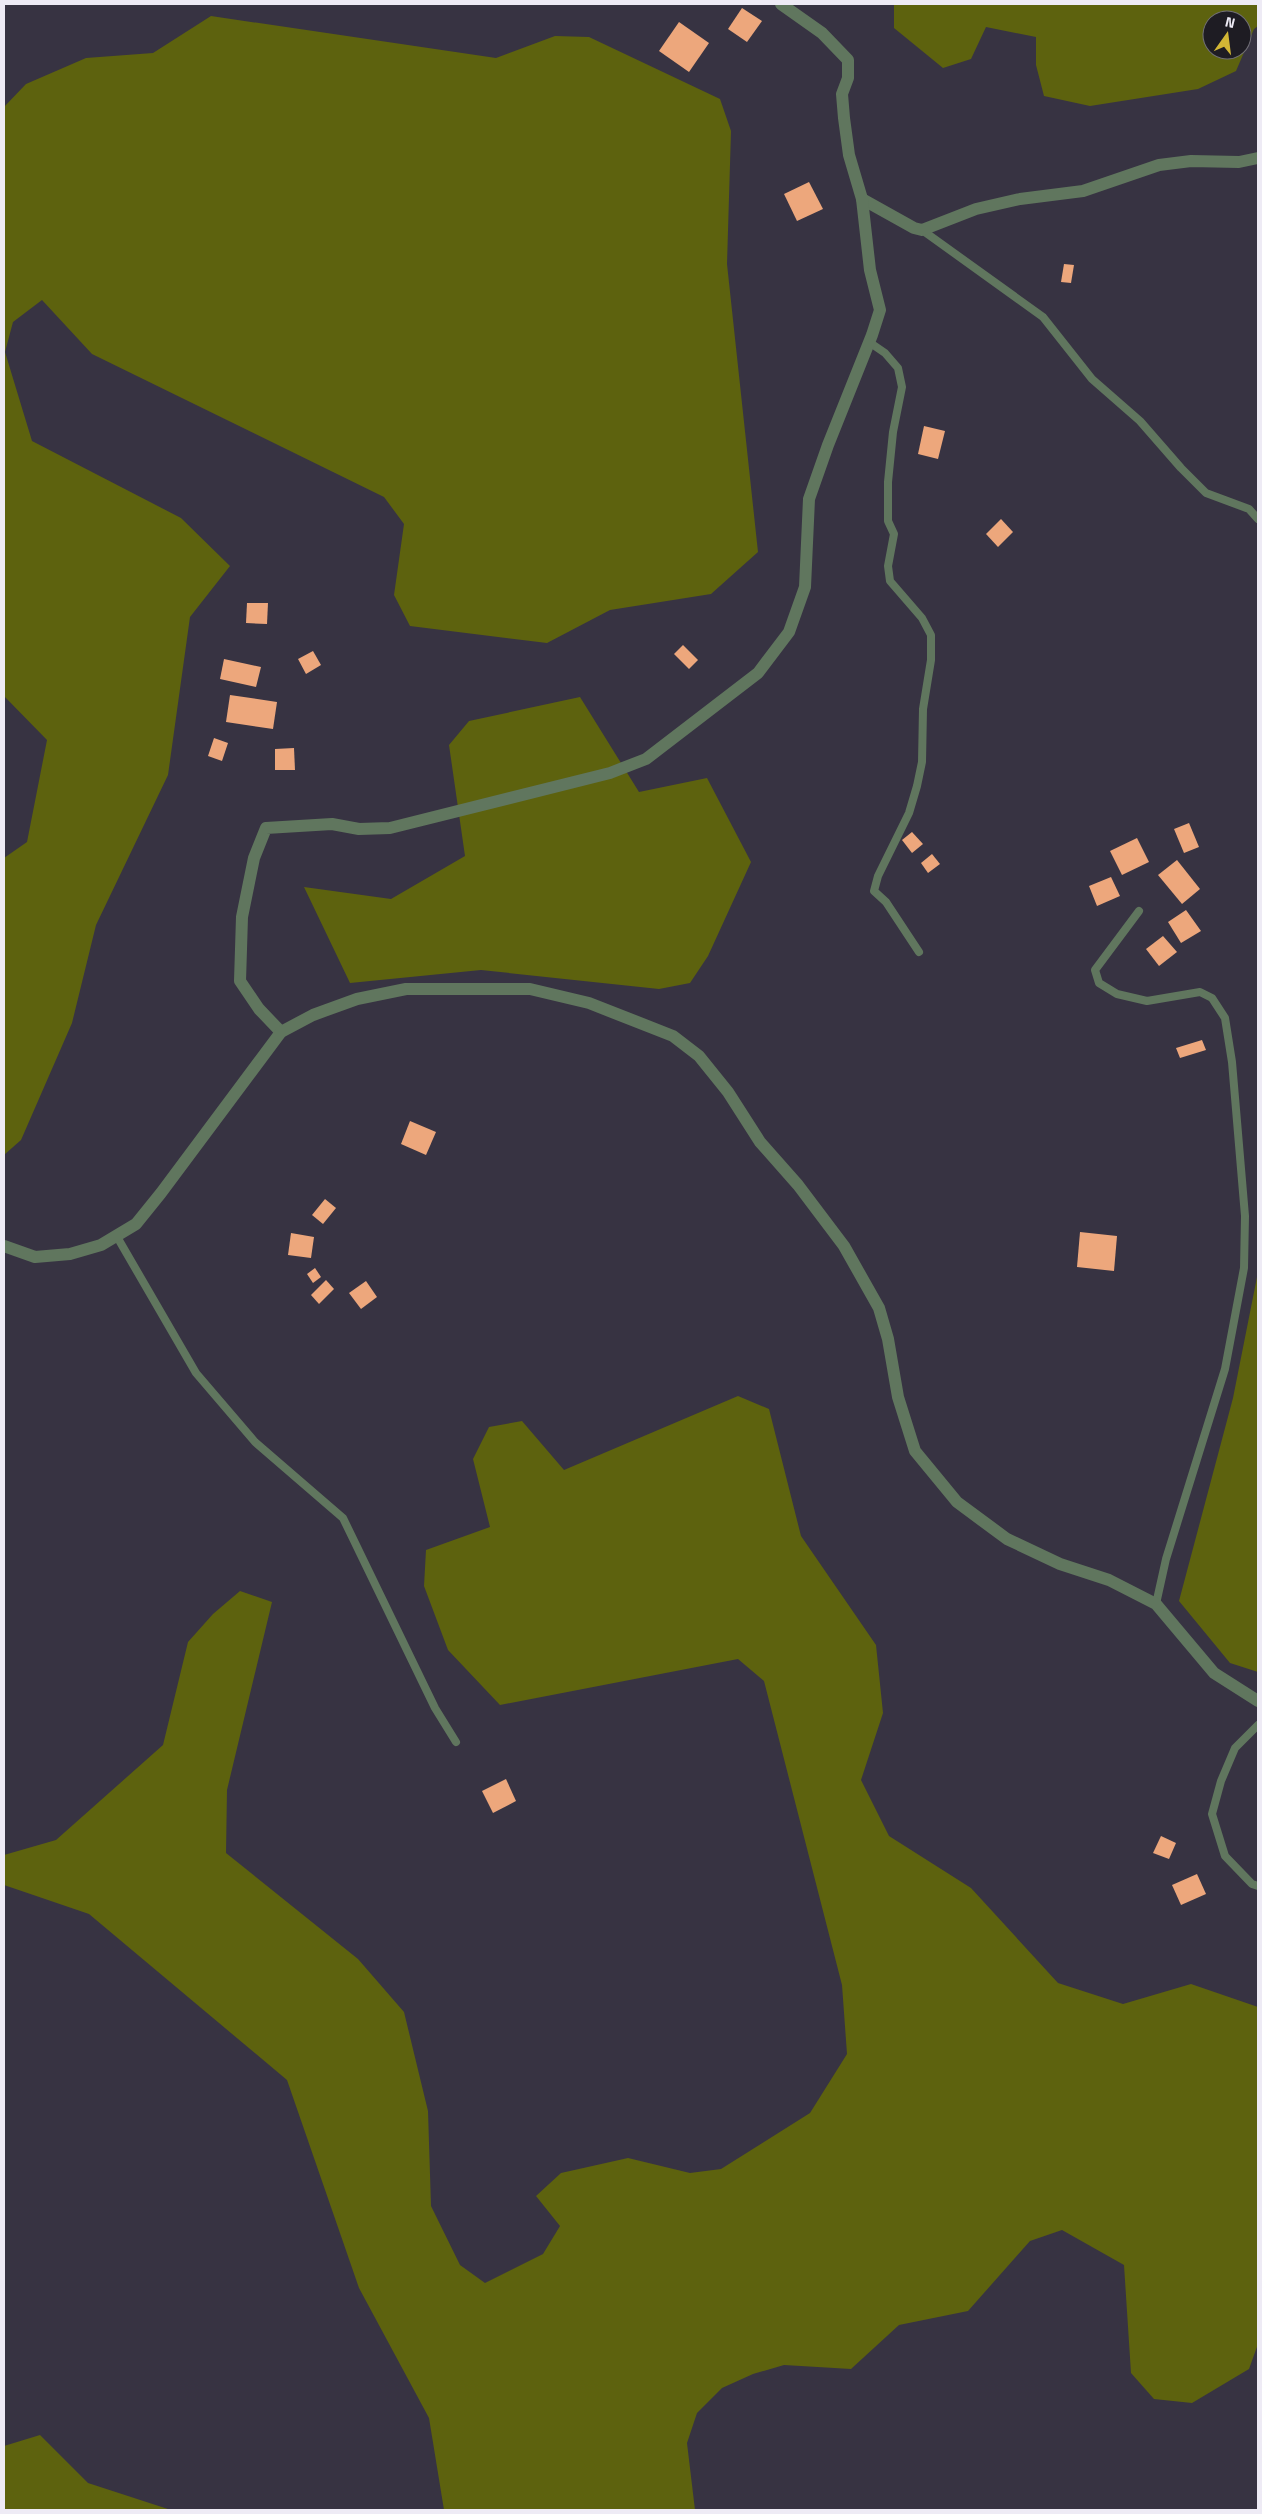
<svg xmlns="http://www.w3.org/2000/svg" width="1262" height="2514" font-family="'Titillium Web',sans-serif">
<rect width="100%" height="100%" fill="#373342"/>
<g fill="#5d620e" fill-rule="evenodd">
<path d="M894 4H1258V26L1254 29 1236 71 1198 89 1090 106 1044 96 1036 65V37L986 27 971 59 943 68 894 28ZM1212 20H1242V50H1212Z"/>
<polygon points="211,16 496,58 555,36 589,37 720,99 731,131 727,264 758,552 711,594 610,610 547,643 410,626 394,595 404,524 384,497 92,354 42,300 13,322 5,352 32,441 181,518 230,566 190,617 168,775 96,925 72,1023 21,1140 4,1155 4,858 27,842 47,740 4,696 4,107 26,84 86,58 153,53"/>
<polygon points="580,697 639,792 707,778 751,862 708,956 690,983 659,989 481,970 350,983 304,887 391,899 465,856 449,745 469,721"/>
<polygon points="1258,1272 1258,1672 1230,1663 1179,1601 1233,1398"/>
<polygon points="738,1396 769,1409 801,1536 876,1645 883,1713 861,1780 889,1836 971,1888 1058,1983 1123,2004 1191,1984 1258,2007 1258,2344 1249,2369 1192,2403 1154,2399 1131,2373 1124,2265 1062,2230 1030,2241 968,2311 899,2325 851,2369 784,2365 753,2374 722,2388 697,2413 687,2443 695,2510 444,2510 429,2418 359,2288 287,2080 89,1914 4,1885 4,1855 56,1840 163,1745 188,1642 213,1614 240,1591 272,1602 227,1790 226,1853 358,1959 404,2012 428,2111 431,2206 460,2265 485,2283 543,2254 560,2226 536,2196 561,2173 628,2158 690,2173 721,2169 810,2113 847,2054 842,1985 764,1681 738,1659 500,1705 448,1650 424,1586 426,1550 490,1527 473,1459 489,1427 522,1421 564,1470"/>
<polygon points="40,2435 88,2483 171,2510 4,2510 4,2446"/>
</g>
<g fill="#eda77c">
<polygon points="742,8 762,21 747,42 728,29"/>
<polygon points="679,22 709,43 689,72 659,51"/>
<polygon points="809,182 823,209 797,221 784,194"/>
<polygon points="1064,264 1074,265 1071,283 1061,282"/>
<polygon points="924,426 945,431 938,459 918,454"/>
<polygon points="1001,519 1013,532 998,547 986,534"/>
<polygon points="247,603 268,603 267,624 246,623"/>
<polygon points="683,645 698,660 689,669 674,654"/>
<polygon points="313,651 321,665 306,674 298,659"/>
<polygon points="224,659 261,667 256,687 220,679"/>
<polygon points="230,695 277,702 273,729 226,722"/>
<polygon points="214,738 228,743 222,761 208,756"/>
<polygon points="294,748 295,770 275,770 275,749"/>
<polygon points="1189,823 1199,847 1184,853 1174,829"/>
<polygon points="912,832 923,844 912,853 902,840"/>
<polygon points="1137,838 1149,862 1122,875 1110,851"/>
<polygon points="932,854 940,864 928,873 921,863"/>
<polygon points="1177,860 1200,889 1182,904 1158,875"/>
<polygon points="1111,877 1120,896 1097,906 1089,886"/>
<polygon points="1186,910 1201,931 1181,943 1168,922"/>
<polygon points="1163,936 1177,952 1159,966 1146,949"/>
<polygon points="1202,1040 1206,1050 1180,1058 1176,1048"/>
<polygon points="410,1121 436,1132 426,1155 401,1144"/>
<polygon points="325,1199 336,1208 323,1224 312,1215"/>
<polygon points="1080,1232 1117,1236 1114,1271 1077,1267"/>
<polygon points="291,1233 314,1237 311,1258 288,1255"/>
<polygon points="315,1268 321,1277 313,1283 307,1274"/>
<polygon points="326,1280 334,1289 319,1304 311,1295"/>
<polygon points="366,1281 377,1297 361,1309 349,1293"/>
<polygon points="506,1779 516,1801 493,1813 482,1791"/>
<polygon points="1161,1836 1176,1843 1169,1859 1153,1853"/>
<polygon points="1197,1874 1206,1894 1181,1905 1172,1885"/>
</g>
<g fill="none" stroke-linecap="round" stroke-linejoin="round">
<g stroke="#60765e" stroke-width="8">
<polyline points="922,230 1043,317 1092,379 1140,421 1181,468 1206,493 1249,509 1258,519"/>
<polyline points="869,342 885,353 898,368 902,387 893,432 888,482 888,521 894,534 888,566 890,581 922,618 931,635 931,660 923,709 922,762 917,786 909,813 878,876 874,891 886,902 919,952"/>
<polyline points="1139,911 1095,970 1099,983 1117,994 1147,1001 1200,992 1212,998 1225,1018 1232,1062 1245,1216 1244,1268 1225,1369 1166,1559 1156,1604"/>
<polyline points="116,1235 196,1373 255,1442 343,1518 435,1708 456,1742"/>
<polyline points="1258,1725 1235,1748 1221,1781 1212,1814 1225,1856 1252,1884 1258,1886"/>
</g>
<g stroke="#60765e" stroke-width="12">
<polyline points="862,199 914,228 922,230 976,209 1020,199 1083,191 1159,165 1191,161 1239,162 1258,158"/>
<polyline points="281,1032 259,1009 240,981 242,917 254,858 266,828 332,824 359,829 390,828 610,773 646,759 758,673 789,632 805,587 809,499 828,445 872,335 880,310 870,270 862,199 849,155 844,118 842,94 848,78 848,60 822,33 781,4"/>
<polyline points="4,1246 35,1257 70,1254 101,1245 136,1224 161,1193 281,1032 313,1015 357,999 406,989 530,989 589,1003 673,1036 699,1056 728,1092 760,1142 798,1185 844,1246 879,1308 888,1339 898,1397 915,1451 957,1502 1007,1539 1060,1564 1109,1580 1156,1604 1214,1673 1258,1701"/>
</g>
</g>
<rect width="1262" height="2514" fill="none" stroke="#eeebf5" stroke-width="10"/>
<g transform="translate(1227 35) rotate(14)"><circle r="24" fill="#1e1c23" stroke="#716f77"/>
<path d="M0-4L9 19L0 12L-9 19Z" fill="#d2b635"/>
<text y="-8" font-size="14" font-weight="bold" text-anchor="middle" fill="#eeebf5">N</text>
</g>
</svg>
